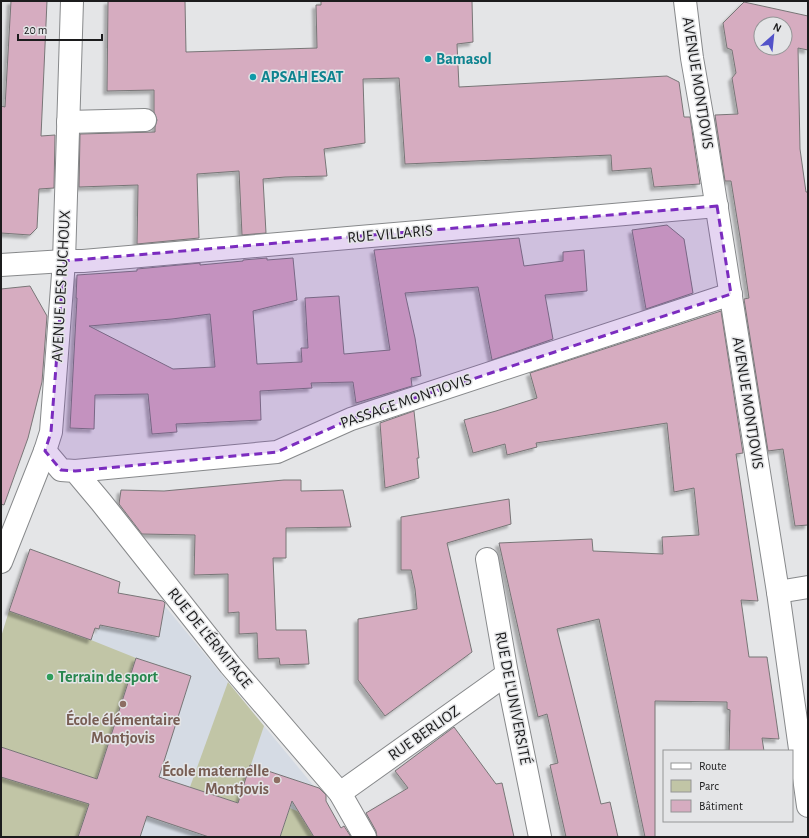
<svg xmlns="http://www.w3.org/2000/svg" width="809" height="838" font-family="'Alegreya Sans',sans-serif">
<defs>
<filter id="shadow"><feDropShadow dx="-3.5" dy="3.5" stdDeviation="1" flood-color="#0004"/></filter>
</defs>
<rect width="100%" height="100%" fill="#e4e5e7"/>
<polygon fill="#d5dbe4" points="164,605 322,796 347,837 1,837 1,637 9,611 91,640 100,625 159,637"/>
<g fill="#c1c5a6">
<polygon points="9,611 91,640 136,658 78,837 1,837 1,777 58,795 67,769 1,747 1,637"/>
<polygon points="228,682 264,726 238,803 190,787"/>
<polygon points="290,808 299,812 314,837 280,837"/>
</g>
<g fill="#d6acc0" stroke="#787677" fill-rule="evenodd" filter="url(#shadow)">
<polygon points="11,1 47,1 41,136 55,135 54,188 39,189 37,228 30,235 1,233 1,106 5,107"/>
<polygon points="108,1 185,1 186,52 317,48 316,5 321,5 321,1 472,1 473,42 457,44 459,87 667,76 679,82 684,117 690,117 700,184 654,187 651,168 612,171 611,155 405,164 399,78 363,79 365,143 324,149 327,176 285,177 263,179 266,233 242,235 239,171 197,174 199,238 137,244 138,185 79,187 80,134 155,132 155,127 157,120 154,112 154,90 107,91"/>
<path d="M744 2 808 16V50L798 48 800 149 806 192H808V525L795 526 783 449 768 451 744 299 749 298 740 237 731 181H725L715 115 738 114 732 78 736 73 732 50 727 48 723 23ZM761 24H785V48H761Z"/>
<polygon points="667,225 684,239 693,293 646,309 632,230"/>
<path d="M519 238 524 266 563 261V252L584 250 587 291 545 295 553 339 492 360 478 287 405 293 415 338 421 376 411 378 412 386 356 403 353 382 311 383 312 388 260 391 261 420 176 424 177 432 152 434 148 394 95 395 94 429 70 428 77 298H76L77 275 137 271V269L200 263V265L243 261V260L267 258V260L293 258 297 300 253 311 257 364 302 362 301 348H308L305 298 339 296 344 354 390 350 374 250ZM210 314 215 367 173 369 89 326 172 319Z"/>
<polygon points="30,286 47,316 42,382 28,438 4,505 1,504 1,289"/>
<polygon points="721,311 743,453 736,454 758,601 741,600 749,657 767,657 779,739 762,738 764,751 729,751 730,710 727,709 727,702 655,701 655,837 645,837 599,619 557,629 601,804 610,802 618,837 566,837 550,765 558,763 547,714 538,717 499,543 592,539 593,551 663,554 662,537 699,535 694,488 674,492 667,423 536,443 537,447 507,455 505,444 473,453 464,420 496,411 537,398 530,373"/>
<polygon points="414,411 419,458 417,458 419,478 385,488 380,423"/>
<polygon points="284,480 301,480 301,491 343,490 351,527 286,528 286,558 273,558 276,630 306,630 309,664 280,665 279,658 258,659 257,633 239,634 239,612 228,613 228,574 194,575 195,535 142,534 119,504 121,490 164,491"/>
<polygon points="509,499 511,524 447,543 472,652 385,716 358,680 358,619 417,609 415,589 411,570 401,570 401,517"/>
<polygon points="30,549 120,582 118,593 163,601 165,603 159,637 100,625 99,629 95,628 91,640 9,611"/>
<polygon points="136,658 191,676 159,777 238,803 250,765 319,788 326,795 326,801 341,828 344,826 351,837 314,837 292,801 280,837 209,837 147,816 140,837 78,837 89,804 1,777 1,747 97,779"/>
<polygon points="454,727 496,784 502,783 514,837 377,837 376,831 366,813 408,788 395,771"/>
</g>
<g fill="none" stroke-linecap="round" stroke-linejoin="round">
<defs>
<g id="minor">
<polyline points="68,122 145,120"/>
<polyline points="1,265 64,261 83,261 717,206"/>
<polyline points="45,451 61,470 75,471 101,502 230,665 340,793 365,837"/>
<polyline points="75,471 277,452 351,419 731,294"/>
<polyline points="487,559 507,674 540,837"/>
<polyline points="1,562 45,451 51,432 64,261 72,1"/>
<polyline points="778,592 808,587"/>
<polyline points="340,793 507,674"/>
</g>
<polyline id="major" points="685,1 692,58 703,121 778,592 808,806"/>
</defs>
<use href="#minor" stroke="#87898b" stroke-width="24"/>
<use href="#major" stroke="#87898b" stroke-width="24"/>
<use href="#minor" stroke="#fff" stroke-width="22"/>
<use href="#major" stroke="#fff" stroke-width="22"/>
</g>
<path fill="#7b2cbf" fill-opacity="0.2" stroke="#7b2cbf" stroke-width="3" stroke-dasharray="8 5" stroke-linejoin="round" d="M717 206 731 294 351 419 277 452 75 471 61 470 45 451 51 432 64 261Z"/>
<g fill="#0f9aa8" stroke="#e4e5e7" stroke-width="1.5">
<circle cx="428" cy="59" r="4"/>
<circle cx="253" cy="77" r="4"/>
</g>
<circle fill="#2e9e5b" stroke="#e4e5e7" stroke-width="1.5" cx="50" cy="677" r="4"/>
<g fill="#8d6e63" stroke="#e4e5e7" stroke-width="1.5">
<circle cx="123" cy="704" r="4"/>
<circle cx="277" cy="780" r="4"/>
</g>
<g text-anchor="middle" dominant-baseline="central" stroke-width="3" stroke-linejoin="round" paint-order="stroke">
<g font-size="16" font-weight="bold" fill="#0d838f" stroke="#e4e5e7" text-anchor="start">
<text x="436" y="59">Bamasol</text>
<text x="261" y="77">APSAH ESAT</text>
</g>
<g font-size="16" fill="#1c1c1d" stroke="#e4e5e7">
<text transform="translate(698 83) rotate(81)">AVENUE MONTJOVIS</text>
<text transform="translate(390 234) rotate(-5)">RUE VILLARIS</text>
<text transform="translate(61 286) rotate(-87)">AVENUE DES RUCHOUX</text>
<text transform="translate(406 401) rotate(-19)">PASSAGE MONTJOVIS</text>
<text transform="translate(748 403) rotate(81)">AVENUE MONTJOVIS</text>
<text transform="translate(210 638) rotate(51)">RUE DE L'ÉRMITAGE</text>
<text transform="translate(513 698) rotate(79)">RUE DE L'UNIVERSITÉ</text>
<text transform="translate(424 733) rotate(-35)">RUE BERLIOZ</text>
</g>
<g font-size="16" font-weight="bold" fill="#27864d" stroke="#e4e5e7" text-anchor="start">
<text x="58" y="677">Terrain de sport</text>
</g>
<g font-size="16" font-weight="bold" fill="#785e54" stroke="#e4e5e7">
<text x="123" y="720">École élémentaire<tspan x="123" dy="18">Montjovis</tspan></text>
<text x="269" y="771" text-anchor="end">École maternelle<tspan x="269" dy="18">Montjovis</tspan></text>
</g>
</g>
<rect width="809" height="838" fill="none" stroke="#1c1c1d" stroke-width="4"/>
<rect x="663" y="750" width="130" height="72" fill="#e4e5e7" stroke="#949596"/>
<rect x="671" y="763" width="20" height="6" fill="#ffffff" stroke="#949596"/>
<text x="699" y="770" font-size="12" fill="#1c1c1d">Route</text>
<rect x="671" y="780" width="20" height="12" fill="#c1c5a6" stroke="#949596"/>
<text x="699" y="790" font-size="12" fill="#1c1c1d">Parc</text>
<rect x="671" y="800" width="20" height="12" fill="#d6acc0" stroke="#949596"/>
<text x="699" y="810" font-size="12" fill="#1c1c1d">Bâtiment</text>
<g transform="translate(773 36) rotate(27)"><circle r="19" fill="#e4e5e7" stroke="#949596"/>
<path d="M0-3L7 15L0 10L-7 15Z" fill="#5252c9"/>
<text y="-6" font-size="11" font-weight="bold" text-anchor="middle" fill="#1c1c1d">N</text>
</g>
<path d="M18 34v6h84v-6" fill="none" stroke="#1c1c1d" stroke-width="2"/>
<text x="24" y="34" font-size="12" fill="#1c1c1d" stroke="#e4e5e7" stroke-width="3" paint-order="stroke">20 m</text>
</svg>
